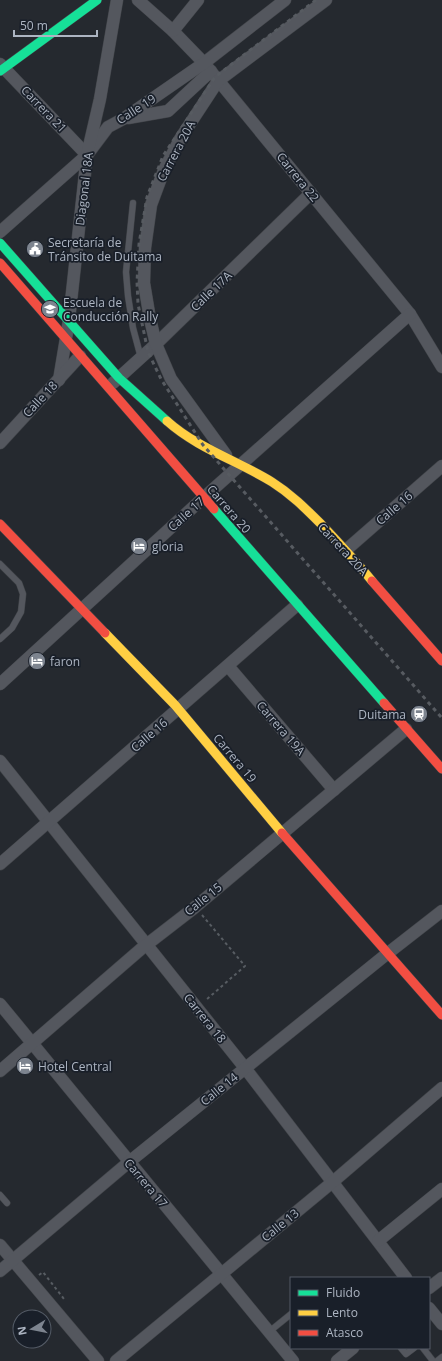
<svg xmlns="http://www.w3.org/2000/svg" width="442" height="1361" font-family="'Open Sans',sans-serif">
<rect width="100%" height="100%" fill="#25292f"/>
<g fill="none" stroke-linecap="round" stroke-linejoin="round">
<defs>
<g id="lane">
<polyline points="133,203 126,272 128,296 133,328 141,358"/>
<polyline points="0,564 19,583 23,594 21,612 12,628 0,639"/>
<polyline points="0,1195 7,1203"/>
<polyline points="270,1331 291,1314"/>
<polyline points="401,1348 406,1354 414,1348"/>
<polyline points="423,1348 433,1361"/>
<polyline points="437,1361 442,1357"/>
</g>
<g id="street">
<polyline points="138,0 173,31 204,63 410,314 442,367"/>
<polyline points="173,31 198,0"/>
<polyline points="0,64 87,155"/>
<polyline points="128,118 168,111 211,71"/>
<polyline points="0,232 87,155 108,127 123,119 204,63 285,0"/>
<polyline points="59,380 69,320 87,155 100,99 117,0"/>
<polyline points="113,383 156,344 311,193"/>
<polyline points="0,443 80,356"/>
<polyline points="226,455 171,379 156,344 150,319 144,283 145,248 151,205 164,170 180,139 218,81 326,0"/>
<polyline points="346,550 442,466"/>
<polyline points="228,666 334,790"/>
<polyline points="0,684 201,500 410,314"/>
<polyline points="0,761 245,1068 406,1278"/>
<polyline points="0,864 297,605"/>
<polyline points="0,1004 293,1361"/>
<polyline points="0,1071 141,949 194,908 406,729"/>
<polyline points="378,1241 442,1189"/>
<polyline points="0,1245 98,1361"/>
<polyline points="0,1271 129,1162 383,957 442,911"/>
<polyline points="429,1288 442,1278"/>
<polyline points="429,1308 442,1324"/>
<polyline points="116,1361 335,1180 442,1088"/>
<polyline points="337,1361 353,1348"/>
</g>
<g id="fast">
<polyline points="0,71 97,0"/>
<polyline points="0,243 119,378 167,421"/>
<polyline points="214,509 384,703"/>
</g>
<g id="slow">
<path d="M167 421C197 448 238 461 272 482 291 494 305 508 321 524 339 543 356 561 372 581"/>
<polyline points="105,633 175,705 282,833"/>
</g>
<g id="jam">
<polyline points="0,263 214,509"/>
<polyline points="0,524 105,633"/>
<polyline points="372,581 442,661"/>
<polyline points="384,703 442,769"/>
<polyline points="282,833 442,1015"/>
</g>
</defs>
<use href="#lane" stroke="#414449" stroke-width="7"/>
<use href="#street" stroke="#414449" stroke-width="13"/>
<use href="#fast" stroke="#414449" stroke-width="10"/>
<use href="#slow" stroke="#414449" stroke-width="10"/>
<use href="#jam" stroke="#414449" stroke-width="10"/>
<g stroke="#575c62" stroke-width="2" stroke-dasharray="3 3" stroke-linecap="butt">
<polyline points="202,915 245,966 206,1000"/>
<polyline points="39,1275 43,1272 64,1299 63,1300 63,1301"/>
</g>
<use href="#lane" stroke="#54575e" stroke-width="6"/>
<use href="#street" stroke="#54575e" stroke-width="12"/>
<use href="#fast" stroke="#16e098" stroke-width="9"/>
<use href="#slow" stroke="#ffcf43" stroke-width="9"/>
<use href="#jam" stroke="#f24e42" stroke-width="9"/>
<polyline stroke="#575b61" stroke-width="3" stroke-dasharray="4 4" stroke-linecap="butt" points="316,0 215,77 163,156 147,197 139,244 137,282 138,304 148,352 161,379 203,445 442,718"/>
</g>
<defs>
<symbol id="civic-disc" viewBox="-11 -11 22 22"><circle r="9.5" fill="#7d848f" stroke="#191f29"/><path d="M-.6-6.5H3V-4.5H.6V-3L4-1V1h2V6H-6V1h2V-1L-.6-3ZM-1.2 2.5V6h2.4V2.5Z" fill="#fff"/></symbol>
<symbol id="school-disc" viewBox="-11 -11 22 22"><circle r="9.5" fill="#7d848f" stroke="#191f29"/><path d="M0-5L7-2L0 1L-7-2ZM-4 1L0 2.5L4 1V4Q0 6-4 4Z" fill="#fff"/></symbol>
<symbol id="hotel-disc" viewBox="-11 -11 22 22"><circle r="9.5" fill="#7d848f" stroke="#191f29"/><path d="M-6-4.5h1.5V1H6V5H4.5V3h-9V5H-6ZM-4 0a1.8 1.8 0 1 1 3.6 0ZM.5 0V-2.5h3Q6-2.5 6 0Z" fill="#fff"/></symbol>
<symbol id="station-disc" viewBox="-11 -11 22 22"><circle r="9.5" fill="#7d848f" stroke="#191f29"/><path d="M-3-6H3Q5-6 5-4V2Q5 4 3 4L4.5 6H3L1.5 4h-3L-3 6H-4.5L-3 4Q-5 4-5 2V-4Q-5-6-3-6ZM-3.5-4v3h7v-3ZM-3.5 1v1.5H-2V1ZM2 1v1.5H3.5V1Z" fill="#fff"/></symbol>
</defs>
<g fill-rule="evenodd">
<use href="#civic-disc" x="25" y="239" width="20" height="20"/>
<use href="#school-disc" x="40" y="299" width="20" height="20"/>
<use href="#hotel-disc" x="129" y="536" width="20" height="20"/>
<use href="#hotel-disc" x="27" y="651" width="20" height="20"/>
<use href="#station-disc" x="409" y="704" width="20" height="20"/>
<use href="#hotel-disc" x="15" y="1056" width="20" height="20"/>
</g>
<g text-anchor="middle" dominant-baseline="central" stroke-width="3.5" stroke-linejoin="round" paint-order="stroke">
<g font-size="12" fill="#adb5c2" stroke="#191f29">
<text transform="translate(44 109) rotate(46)">Carrera 21</text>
<text transform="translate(136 109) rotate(-33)">Calle 19</text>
<text transform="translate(176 151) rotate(-62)">Carrera 20A</text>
<text transform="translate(298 177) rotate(51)">Carrera 22</text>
<text transform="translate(84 189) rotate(-83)">Diagonal 18A</text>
<text transform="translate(211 291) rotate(-44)">Calle 17A</text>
<text transform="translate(40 399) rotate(-47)">Calle 18</text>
<text transform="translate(394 508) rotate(-41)">Calle 16</text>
<text transform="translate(229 509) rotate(49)">Carrera 20</text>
<text transform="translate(186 514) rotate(-42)">Calle 17</text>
<text transform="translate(343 549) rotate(47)">Carrera 20A</text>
<text transform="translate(281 728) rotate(49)">Carrera 19A</text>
<text transform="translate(149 735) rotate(-41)">Calle 16</text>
<text transform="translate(235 758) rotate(50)">Carrera 19</text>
<text transform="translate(203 899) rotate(-39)">Calle 15</text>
<text transform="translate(205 1018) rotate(51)">Carrera 18</text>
<text transform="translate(219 1089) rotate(-39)">Calle 14</text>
<text transform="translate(146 1183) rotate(50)">Carrera 17</text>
<text transform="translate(280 1225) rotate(-39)">Calle 13</text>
</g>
<g font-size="12" fill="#adb5c2" stroke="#191f29" text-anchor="start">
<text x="48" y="242">Secretaría de<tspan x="48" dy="14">Tránsito de Duitama</tspan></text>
<text x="63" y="302">Escuela de<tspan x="63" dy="14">Conducción Rally</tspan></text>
<text x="152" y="546">gloria</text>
<text x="50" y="661">faron</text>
<text x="406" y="714" text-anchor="end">Duitama</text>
<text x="38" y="1066">Hotel Central</text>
</g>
</g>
<rect x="290" y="1277" width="140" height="72" fill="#191f29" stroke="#545b66"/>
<rect x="298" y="1290" width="20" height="6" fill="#16e098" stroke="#545b66"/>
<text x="326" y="1297" font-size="12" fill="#adb5c2">Fluido</text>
<rect x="298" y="1310" width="20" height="6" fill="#ffcf43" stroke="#545b66"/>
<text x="326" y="1317" font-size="12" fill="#adb5c2">Lento</text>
<rect x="298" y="1330" width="20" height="6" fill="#f24e42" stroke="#545b66"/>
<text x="326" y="1337" font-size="12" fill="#adb5c2">Atasco</text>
<g transform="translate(32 1329) rotate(260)"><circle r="19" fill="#191f29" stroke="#545b66"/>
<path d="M0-3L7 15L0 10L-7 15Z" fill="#7d848f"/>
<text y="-6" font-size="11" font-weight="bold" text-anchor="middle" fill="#adb5c2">N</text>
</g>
<path d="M14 30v6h83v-6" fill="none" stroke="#adb5c2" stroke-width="2"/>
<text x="20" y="30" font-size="12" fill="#adb5c2" stroke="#191f29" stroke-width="3" paint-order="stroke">50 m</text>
</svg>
